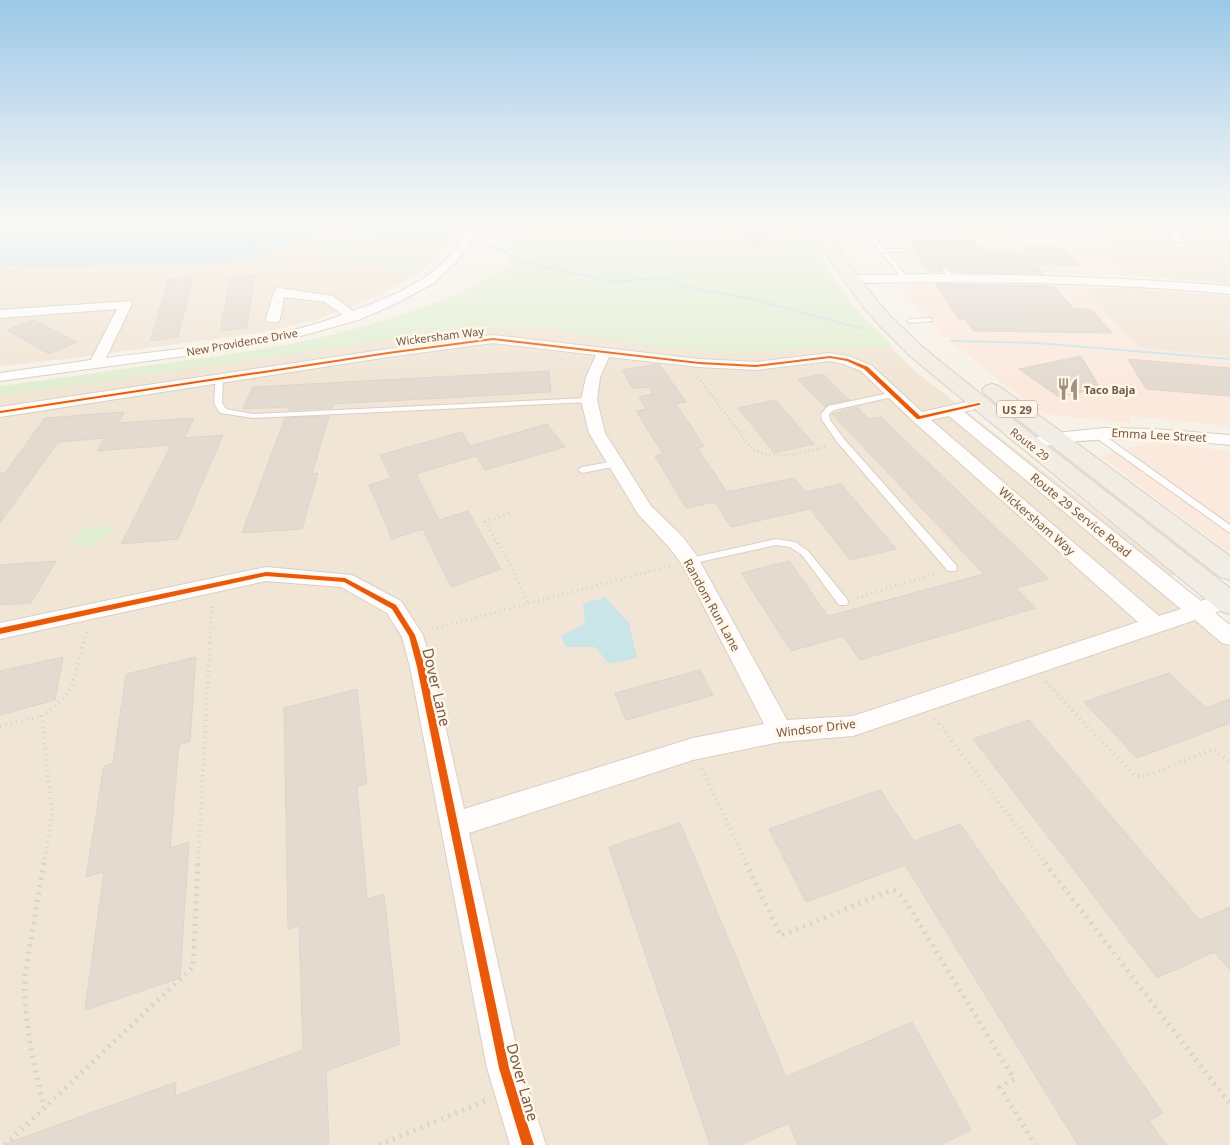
<svg xmlns="http://www.w3.org/2000/svg" width="1230" height="1145" font-family="'Noto Sans',sans-serif">
<rect width="100%" height="100%" fill="#f7f2e8"/>
<g fill="#f1e5d5">
<polygon points="490,222 770,222 782,240 778,251 754,261 582,231"/>
<polygon points="867,222 956,222 965,231 870,225"/>
<polygon points="1017,222 1230,222 1230,248 1032,236"/>
<polygon points="338,233 444,243 447,247 422,272 383,294 316,320 260,333 65,359 2,366 0,364 0,266 70,267 231,261 250,259 315,235"/>
<polygon points="1097,243 1230,249 1230,284 1127,275"/>
<polygon points="826,273 869,325 916,372 1176,574 1151,583 1230,648 1230,1145 0,1145 0,392"/>
<polygon points="1084,288 1125,288 1230,296 1230,356 1140,348"/>
</g>
<g fill="#fbe9de">
<polygon points="956,222 1017,222 1033,236 1230,248 1230,249 1098,243 1127,275 917,271 906,266 870,225 964,231"/>
<polygon points="912,284 1084,288 1140,348 1230,356 1230,426 1129,416 1132,423 1042,414 938,332 900,289 903,286"/>
<polygon points="1153,442 1230,451 1230,553 1100,456"/>
</g>
<g fill="#e2eed2">
<path d="M770 222H799L845 294 862 316 892 346 819 348 736 354 632 344 552 328 499 325 441 331 294 354 0 396V386C48 380 95 373 143 366 268 350 401 332 511 265L506 237 489 223 582 231 754 261 778 251 782 240Z"/>
<polygon points="314,239 422,258 404,271 294,251"/>
<path d="M100 525 113 529C102 539 91 551 75 547L72 540C76 532 90 526 100 525Z"/>
</g>
<g fill="#c9e5e8">
<polygon points="0,222 407,222 434,225 449,237 444,243 338,233 315,235 250,259 231,261 70,267 0,266"/>
<polygon points="605,597 629,623 637,658 609,664 595,647 566,647 561,636 585,623 583,604"/>
</g>
<g fill="none" stroke-linecap="round" stroke-linejoin="round">
<g fill="#c9e5e8" fill-rule="evenodd">
<polygon points="481,243 496,245 522,260 611,281 661,277 696,288 748,297 867,329 864,330 748,299 694,290 661,279 611,283 520,262 494,247 481,245"/>
<polygon points="950,340 1037,342 1230,358 1230,360 1037,344 952,342 950,342"/>
</g>
</g>
<g fill="#e3dad0" stroke="#e0d4ca">
<polygon points="740,222 761,222 768,235 754,249"/>
<polygon points="908,239 973,240 984,252 1026,253 1044,274 952,272 947,266 941,268 942,272 929,272"/>
<polygon points="1023,247 1063,248 1080,265 1038,264"/>
<polygon points="255,275 247,328 220,331 231,277"/>
<polygon points="193,277 178,337 150,341 169,279"/>
<polygon points="936,284 1054,286 1074,309 1091,309 1112,333 973,331 965,319 958,319"/>
<polygon points="34,320 77,342 49,354 7,330"/>
<polygon points="1081,356 1100,388 1059,397 1019,369"/>
<polygon points="1128,359 1230,368 1230,396 1146,389"/>
<polygon points="656,364 659,364 686,402 676,404 704,446 697,448 727,492 794,478 805,492 841,484 896,549 850,560 810,509 731,527 715,502 686,508 655,456 663,454 636,411 646,409 639,397 652,394 651,387 633,388 622,370"/>
<polygon points="549,371 551,392 333,404 332,408 288,410 289,407 243,409 253,387"/>
<polygon points="823,374 849,400 828,404 825,407 798,379"/>
<polygon points="775,400 814,444 774,453 738,408"/>
<polygon points="857,407 869,419 881,417 1049,579 1016,588 1036,608 860,660 843,636 791,651 741,573 789,561 828,616 984,574 832,414"/>
<polygon points="124,412 118,423 194,418 184,438 223,435 178,539 121,544 171,445 97,451 105,438 58,442 0,523 0,473 5,473 45,418"/>
<polygon points="329,416 312,474 318,473 302,529 242,533 285,418"/>
<polygon points="547,424 565,447 485,470 476,456 416,474 439,520 468,511 501,569 451,587 423,529 392,539 369,485 391,478 380,455 462,432 470,446"/>
<polygon points="56,561 31,603 0,605 0,565"/>
<polygon points="63,657 55,700 0,715 0,671"/>
<polygon points="196,657 190,741 179,745 170,848 189,842 180,978 85,1010 104,872 86,877 104,766 113,763 126,674"/>
<polygon points="700,670 713,695 626,720 615,693"/>
<polygon points="1169,673 1206,708 1230,699 1230,723 1137,758 1084,702"/>
<polygon points="357,689 367,784 357,786 367,899 384,894 400,1044 326,1071 329,1145 8,1145 8,1143 176,1082 175,1096 303,1050 299,925 288,929 284,708"/>
<polygon points="1029,720 1200,920 1230,907 1230,970 1214,952 1157,978 973,739"/>
<polygon points="880,790 914,841 960,824 1163,1113 1149,1121 1166,1145 1078,1145 905,865 806,902 769,829"/>
<polygon points="680,823 786,1077 912,1022 971,1130 940,1145 798,1145 789,1123 740,1145 710,1145 609,847"/>
</g>
<g fill="none" stroke-linecap="round" stroke-linejoin="round">
<defs>
<g id="service">
<polygon points="856,222 862,222 884,249 904,249 904,251 902,252 887,252 907,277 907,279 903,279"/>
<polygon points="943,268 947,268 954,279 953,280 949,280 942,269"/>
<polygon points="930,318 932,319 932,321 910,323 907,321 910,319"/>
<polygon points="216,376 219,376 223,378 222,403 226,409 253,414 589,398 593,400 589,402 253,418 220,413 214,403"/>
<polygon points="894,392 897,392 897,396 834,410 829,414 830,420 844,439 956,565 957,568 956,571 948,571 838,443 822,420 821,414 828,406"/>
<polygon points="1092,431 1098,431 1230,525 1230,533 1092,435"/>
<polygon points="615,461 619,464 618,466 582,473 578,470 582,467"/>
<polygon points="776,539 795,542 808,551 847,599 848,602 847,605 839,605 802,555 790,547 776,545 690,564 685,561 690,558"/>
</g>
<g id="minor">
<path d="M471 222H481L459 259 434 283 391 306 358 320 301 336 236 349 0 381V373L91 360 117 309 0 318V310L131 301 132 304 106 358C182 348 271 342 342 315L325 302 284 297 280 319 278 322H268L266 319 275 289 279 288 333 296 353 311C387 298 426 284 450 255 458 246 464 233 471 222Z"/>
<polygon points="686,222 717,222 719,226 714,229 687,224"/>
<polygon points="1023,222 1035,222 1039,227 1038,229 1030,229"/>
<polygon points="1158,222 1169,222 1184,240 1182,242 1174,242"/>
<path d="M946 274C1041 275 1135 278 1230 286V294C1104 282 978 281 851 283L845 279 851 275Z"/>
<path d="M493 335 699 359 756 362 830 353 848 356 871 365 922 412 979 399 984 401 987 404 984 407 964 412 1201 601 1230 590V606L1215 613 1230 625V645L1222 643 1195 620 853 736 780 742 693 760 469 833 521 1068 546 1145H510L487 1068 410 667 402 637 387 613 341 587 266 581 0 639V623L266 567 352 575 401 601 423 635 432 667 464 809 693 738 764 724 682 564 668 546 638 514 589 433 581 400 586 377 596 355 493 343 388 357 0 417V407L388 349ZM609 357 699 367 756 370 830 361 844 364 861 371 913 421 1138 622 853 716 787 720 697 556 682 536 651 506 605 433 597 400 600 377ZM949 416 1181 609 1159 616 931 420Z"/>
<path d="M1105 428 1154 429 1230 435V445C1162 438 1097 434 1030 449L1024 448 1022 444 1024 440 1055 433Z"/>
</g>
<g id="primary">
<polygon points="803,222 818,222 874,297 890,316 925,349 987,399 1230,588 1230,614 1220,611 911,357 878,324 862,305"/>
<polygon points="992,384 999,386 1230,556 1230,580 1220,577 985,394 982,390 985,386"/>
</g>
</defs>
<use href="#service" stroke="#d8cfc6" stroke-width="2"/>
<use href="#minor" stroke="#d8cfc6" stroke-width="2"/>
<use href="#primary" stroke="#d8cfc8" stroke-width="2"/>
<g stroke="#dad2cb" stroke-width="2" stroke-dasharray="0.5 2.5" stroke-linecap="butt">
<polyline points="0,270 49,277 245,264 276,258 313,238 438,253"/>
<polyline points="58,295 72,276"/>
</g>
<path stroke="#dad2cb" stroke-width="2.5" stroke-dasharray="1 3" stroke-linecap="butt" d="M698 377 752 449C777 462 801 453 827 446"/>
<g stroke="#dad2cb" stroke-width="3" stroke-dasharray="1 4" stroke-linecap="butt">
<polyline points="509,513 485,522 508,560 528,604"/>
<polyline points="857,598 937,573"/>
<polyline points="432,629 670,566"/>
<polyline points="84,643 87,630"/>
<polyline points="210,643 212,603"/>
</g>
<g stroke="#dad2cb" stroke-width="4" stroke-dasharray="1 4.5" stroke-linecap="butt">
<polyline points="1046,682 1134,775 1143,777 1213,749 1230,762"/>
<polyline points="935,719 1046,864"/>
<polyline points="0,726 42,716"/>
<polyline points="702,769 747,864"/>
<polyline points="44,864 52,814 42,716 64,698 72,686 84,641"/>
<polyline points="198,864 210,641"/>
</g>
<g stroke="#dad2cb" stroke-width="5" stroke-dasharray="2 5.5" stroke-linecap="butt">
<path d="M44 863 25 975C23 1020 33 1062 44 1106"/>
<polyline points="746,863 781,936 889,891 895,891 903,897 1014,1079 1000,1087 1035,1145"/>
<polyline points="1045,863 1230,1104"/>
<polyline points="5,1145 193,967 198,863"/>
<polyline points="379,1145 485,1101"/>
</g>
<use href="#service" fill="#fefdfc" fill-rule="evenodd"/>
<use href="#minor" fill="#fefdfc" fill-rule="evenodd"/>
<use href="#primary" fill="#f2ede4" fill-rule="evenodd"/>
<defs>
<g id="cycleway">
<polygon points="493,338 699,362 756,365 830,356 848,359 868,367 920,416 979,403 981,404 979,405 919,419 917,419 864,369 847,361 830,358 756,367 699,364 493,340 388,354 0,413 0,411 388,352"/>
<polygon points="266,572 345,578 396,605 415,635 425,667 509,1068 534,1145 522,1145 499,1068 417,667 409,636 392,609 344,582 266,576 0,634 0,628"/>
</g>
</defs>
<use href="#cycleway" stroke="#fff7e9" stroke-width="3"/>
<use href="#cycleway" fill="#e8590c" fill-rule="evenodd"/>
</g>
<linearGradient id="sky" x2="0" y2="1"><stop stop-color="#9bc8e8"/><stop offset="0.58" stop-color="#fbf9f5"/><stop offset="1" stop-color="#fbf9f5" stop-opacity="0"/></linearGradient>
<rect width="1230" height="382" fill="url(#sky)"/>
<defs>
<symbol id="restaurant-bare" viewBox="-9 -9 18 18"><path d="M-5-6h1v4h1v-4h1v4h1v-4h1v5L-1.5 .5V6h-2V.5L-5-1ZM5-6V6H3V1.5H1.5Q1.5-4 5-6Z" fill="#a38f7f" stroke="#fff7e9" stroke-width="2.5" paint-order="stroke"/></symbol>
</defs>
<g fill-rule="evenodd">
<use href="#restaurant-bare" x="1052" y="373" width="32" height="32"/>
</g>
<g text-anchor="middle" dominant-baseline="central" stroke-width="5" stroke-linejoin="round" paint-order="stroke">
<g font-size="11" fill="#765947" stroke="#fff7e9">
<text transform="translate(440 336) rotate(-7)">Wickersham Way</text>
<text transform="translate(242 342) rotate(-10)">New Providence Drive</text>
<text transform="translate(1030 444) rotate(38)">Route 29</text>
</g>
<g font-size="11" font-weight="bold" fill="#765947" stroke="#fff7e9" text-anchor="start">
<text x="1084" y="389">Taco Baja</text>
</g>
<rect fill="#fff7e9" stroke="#9f8878" stroke-width="1" x="997" y="400.5" width="40" height="17" rx="4"/>
<g font-size="11" font-weight="bold" fill="#765947">
<text x="1017" y="409">US 29</text>
</g>
<g font-size="12" fill="#765947" stroke="#fff7e9">
<text transform="translate(1159 435) rotate(3)">Emma Lee Street</text>
<text transform="translate(1081 515) rotate(39)">Route 29 Service Road</text>
<text transform="translate(1037 521) rotate(41)">Wickersham Way</text>
<text transform="translate(712 605) rotate(61)">Random Run Lane</text>
<text transform="translate(816 728) rotate(-7)">Windsor Drive</text>
</g>
<g font-size="15" fill="#765947" stroke="#fff7e9">
<text transform="translate(437 687) rotate(77)">Dover Lane</text>
<text transform="translate(523 1082) rotate(74)">Dover Lane</text>
</g>
</g>
</svg>
